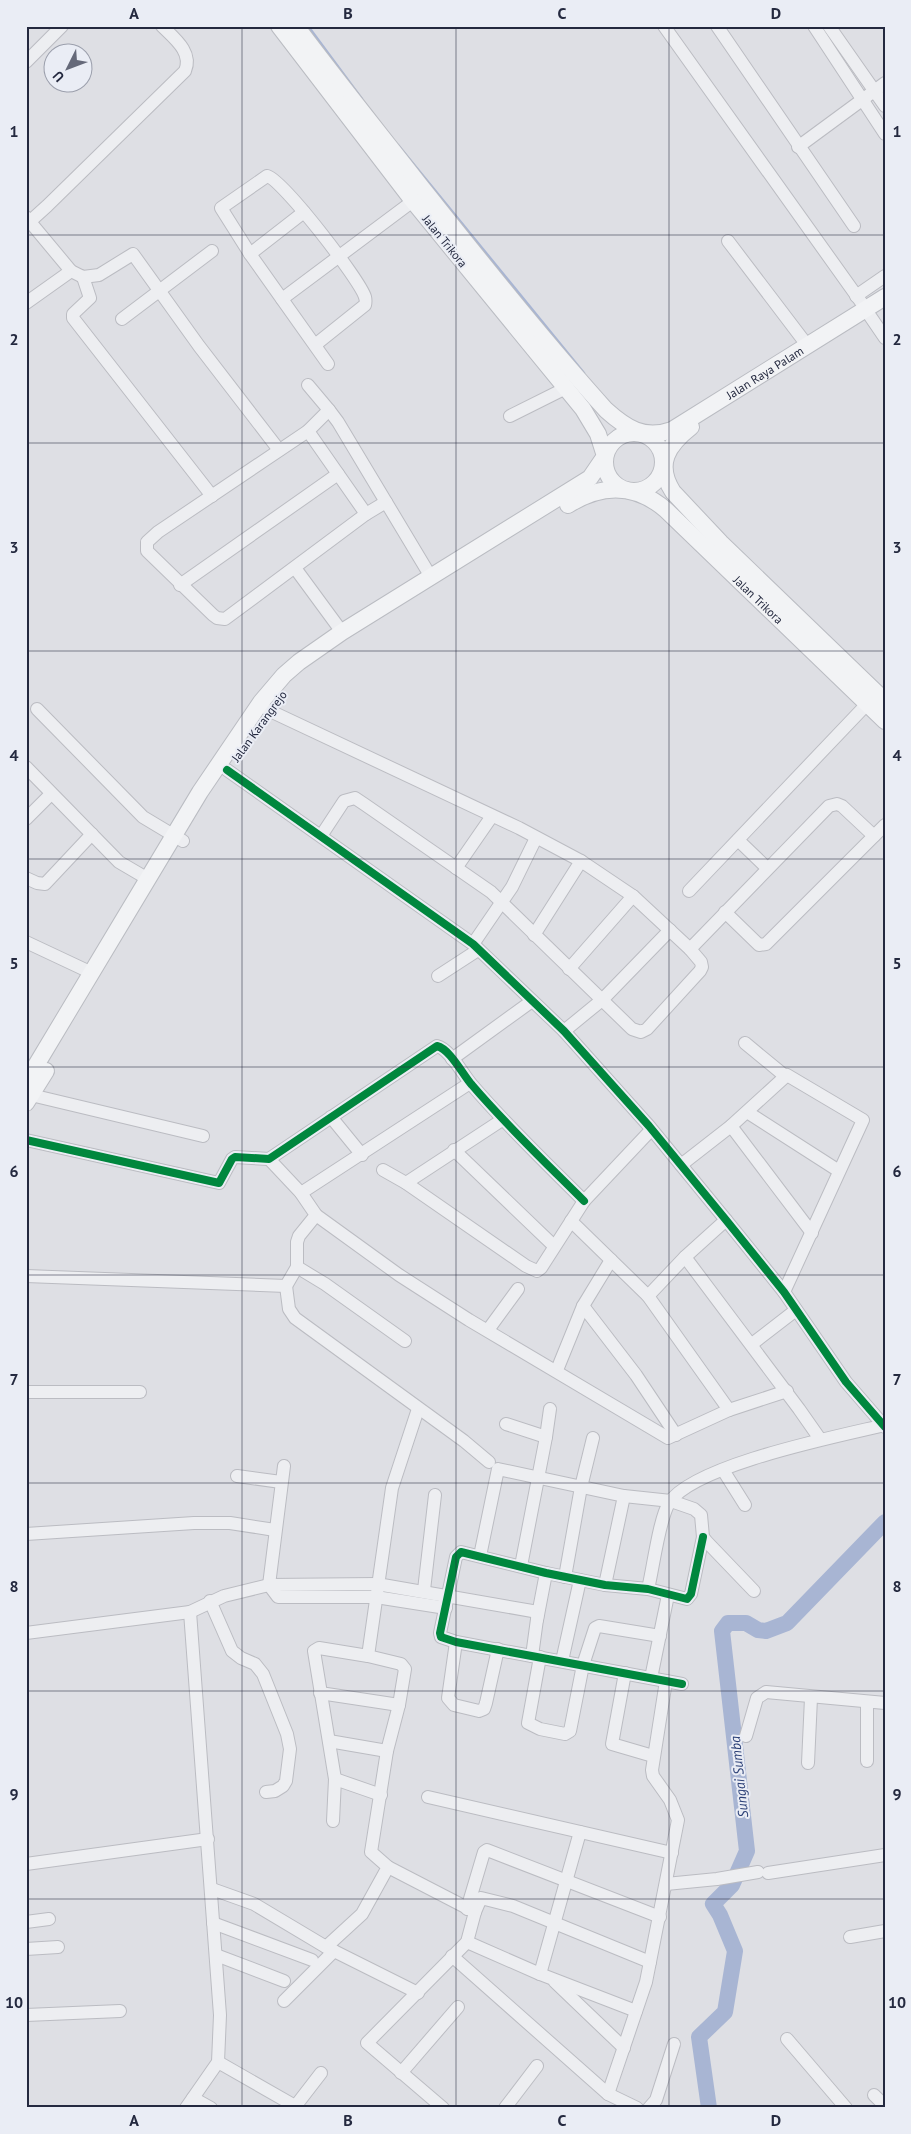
<svg xmlns="http://www.w3.org/2000/svg" width="911" height="2134" font-family="'PT Sans',sans-serif">
<rect width="100%" height="100%" fill="#dedfe4"/>
<g fill="none" stroke-linecap="round" stroke-linejoin="round">
<g stroke="#a8b5d3" stroke-width="2.5">
<polyline points="308,26 362,99"/>
<polyline points="398,145 584,373"/>
</g>
<polyline stroke="#a8b5d3" stroke-width="16" points="709,2108 699,2037 725,2012 735,1951 720,1915 713,1904 732,1885 747,1851 722,1631 728,1623 746,1623 758,1630 766,1631 787,1623 885,1522"/>
<defs>
<g id="minor">
<polyline points="664,26 866,309"/>
<polyline points="717,26 854,226"/>
<polyline points="814,26 885,134"/>
<polyline points="829,26 885,106"/>
<polyline points="26,62 62,26"/>
<polyline points="798,147 885,83"/>
<polyline points="26,217 71,271 83,277 99,275 133,254 199,346 279,450"/>
<path d="M26 225 47 206 185 71C193 52 174 38 162 26"/>
<polyline points="728,241 807,345"/>
<polyline points="250,254 304,212"/>
<polyline points="83,277 90,298 73,314 73,318 212,496"/>
<polyline points="856,296 885,276"/>
<polyline points="282,299 413,201"/>
<polyline points="26,303 71,271"/>
<polyline points="870,316 885,338"/>
<polyline points="122,319 212,251"/>
<path d="M315 345 365 305C366 301 366 301 365 297 360 280 282 179 267 176L221 208 250 254 328 364"/>
<polyline points="308,385 329,410 308,431 158,532 147,542 147,551 213,615 217,618 225,619 366,514 386,502"/>
<polyline points="329,410 338,422 431,577"/>
<polyline points="510,416 566,388"/>
<polyline points="308,431 366,514"/>
<polyline points="295,568 342,632"/>
<polyline points="180,585 338,474"/>
<polyline points="37,709 143,817 183,841"/>
<polyline points="268,710 519,828 581,861 633,896 690,949"/>
<polyline points="26,767 119,862 148,879"/>
<polyline points="227,770 473,944 564,1031 649,1126 726,1220 784,1292 846,1382 885,1427"/>
<polyline points="26,819 51,794"/>
<polyline points="321,836 344,801 355,798 364,804 491,892 632,1029 641,1032 647,1029 700,971 702,967 701,962 690,949 829,806 837,804 842,806 874,836"/>
<polyline points="738,840 767,868"/>
<polyline points="456,868 492,816"/>
<polyline points="26,878 37,883 45,884 92,834"/>
<polyline points="689,891 867,704"/>
<polyline points="725,912 759,945 766,944 885,825"/>
<polyline points="534,935 581,861"/>
<polyline points="26,942 92,973"/>
<polyline points="473,944 512,887 536,838"/>
<polyline points="569,969 633,896"/>
<polyline points="438,976 478,950"/>
<polyline points="564,1031 602,1000 670,930"/>
<polyline points="745,1043 785,1076"/>
<polyline points="452,1059 532,1001"/>
<polyline points="31,1095 203,1136"/>
<polyline points="747,1112 839,1171"/>
<polyline points="331,1117 362,1155"/>
<polyline points="731,1126 812,1233"/>
<path d="M26 1140 219 1183 232 1159 235 1157 269 1159 437 1046C450 1049 463 1075 472 1085 507 1126 546 1163 584 1201"/>
<polyline points="454,1150 554,1246"/>
<polyline points="681,1165 731,1126 787,1075 863,1120 784,1292"/>
<polyline points="383,1170 406,1183 526,1266 537,1271 541,1268 584,1201 651,1130"/>
<polyline points="406,1183 502,1120"/>
<polyline points="301,1193 470,1083"/>
<polyline points="316,1215 399,1275 469,1320 668,1438 729,1410 787,1391"/>
<polyline points="571,1221 648,1296 729,1410"/>
<polyline points="685,1257 799,1409 820,1439"/>
<polyline points="297,1267 325,1284 405,1341"/>
<polyline points="26,1276 286,1286 297,1267 297,1242 299,1236 316,1215 301,1193 269,1159"/>
<polyline points="286,1286 289,1309 295,1318 464,1441 489,1462"/>
<polyline points="648,1296 685,1257 726,1220"/>
<polyline points="583,1306 636,1375 676,1435"/>
<polyline points="488,1330 518,1289"/>
<polyline points="752,1344 796,1310"/>
<polyline points="557,1370 583,1306 611,1260"/>
<polyline points="26,1392 140,1392"/>
<polyline points="506,1424 546,1437 521,1566"/>
<polyline points="546,1437 550,1409"/>
<polyline points="284,1466 269,1585 278,1597 376,1597 446,1608"/>
<polyline points="723,1470 745,1505"/>
<polyline points="237,1476 281,1482"/>
<polyline points="26,1534 194,1523 230,1523 275,1530"/>
<polyline points="480,1556 498,1469 624,1496 671,1501 694,1509 701,1515 703,1537 707,1542 754,1591"/>
<polyline points="565,1577 581,1487 593,1438"/>
<polyline points="605,1585 624,1496"/>
<path d="M648 1589C653 1569 659 1519 669 1503 693 1465 839 1436 885 1425"/>
<polyline points="424,1590 435,1495"/>
<polyline points="210,1601 232,1651 241,1658 255,1664 263,1674 287,1734 290,1749 286,1781 283,1786 275,1791 266,1792"/>
<polyline points="537,1620 546,1573"/>
<polyline points="26,1633 190,1612 224,1596 269,1585 377,1584 538,1612 532,1656"/>
<polyline points="456,1642 448,1698 454,1705 479,1711 484,1709 486,1703 498,1649"/>
<polyline points="368,1656 392,1488 418,1409"/>
<polyline points="540,1657 528,1723 540,1729 565,1734 570,1731 583,1665 595,1628 599,1626 660,1636"/>
<polyline points="562,1661 580,1580"/>
<polyline points="625,1673 612,1744 653,1756"/>
<polyline points="651,1678 668,1595"/>
<polyline points="682,1684 456,1642 441,1637 440,1633 456,1557 461,1552 546,1573 605,1585 648,1589 687,1599 691,1594 703,1537"/>
<polyline points="320,1693 399,1705"/>
<polyline points="746,1736 757,1698 766,1692 885,1703"/>
<polyline points="329,1741 387,1751"/>
<polyline points="867,1761 867,1702"/>
<polyline points="808,1763 811,1698"/>
<polyline points="335,1779 381,1795"/>
<polyline points="428,1797 672,1853"/>
<polyline points="26,1864 208,1839"/>
<polyline points="388,1867 475,1912"/>
<polyline points="768,1873 885,1855"/>
<polyline points="666,1884 717,1879 758,1872"/>
<polyline points="212,1889 254,1904 326,1947 418,1993"/>
<polyline points="467,1909 484,1852 487,1850 660,1917"/>
<polyline points="26,1922 49,1919"/>
<polyline points="213,1923 312,1960"/>
<polyline points="850,1937 885,1931"/>
<polyline points="467,1942 540,1974 636,2011"/>
<polyline points="326,1947 362,1914 388,1867 371,1852 387,1751 399,1705 405,1669 401,1664 368,1656 319,1648 314,1651 335,1779 333,1821"/>
<polyline points="26,1949 58,1947"/>
<polyline points="216,1955 284,1981"/>
<polyline points="452,1956 608,2094 637,2108"/>
<polyline points="540,1974 580,1832"/>
<polyline points="555,1982 624,2048"/>
<polyline points="284,2001 334,1951"/>
<polyline points="26,2015 120,2011"/>
<polyline points="787,2039 846,2108"/>
<polyline points="218,2062 295,2106"/>
<polyline points="401,2073 458,2007"/>
<polyline points="608,2094 646,1982 678,1820 670,1800 653,1776 652,1770 666,1681"/>
<polyline points="874,2095 885,2106"/>
<polyline points="193,2098 211,2108"/>
<polyline points="186,2108 218,2062 220,2015 190,1612"/>
<polyline points="294,2108 321,2073"/>
<polyline points="443,2108 367,2043 467,1942 475,1912 481,1898 513,1906 650,1962"/>
<polyline points="505,2108 537,2066"/>
<polyline points="649,2108 656,2100 674,2044"/>
</g>
<g id="major">
<path id="s1" d="M296 26C337 81 380 134 422 188 482 263 542 339 606 410 626 428 644 440 672 430L885 297"/>
<path d="M691 427C668 445 655 464 673 492L721 543 885 701"/>
<circle cx="634" cy="462" r="29"/>
<path id="s2" d="M568 505C601 484 635 483 666 510L885 721"/>
<polyline points="26,1082 200,792 261,702 284,675 299,662 342,632 590,478 605,456 598,434 583,409 413,201 279,26"/>
<polyline points="26,1103 46,1071"/>
</g>
</defs>
<use href="#minor" stroke="#bbbcc2" stroke-width="14"/>
<use href="#major" stroke="#babcc2" stroke-width="18"/>
<use href="#minor" stroke="#edeef1" stroke-width="12"/>
<use href="#major" stroke="#f2f3f5" stroke-width="16"/>
<defs>
<g id="cycleway">
<polyline points="227,770 473,944 564,1031 649,1126 726,1220 784,1292 846,1382 885,1427"/>
<path d="M26 1140 219 1183 232 1159 235 1157 269 1159 437 1046C450 1049 463 1075 472 1085 507 1126 546 1163 584 1201"/>
<polyline points="682,1684 456,1642 441,1637 440,1633 456,1557 461,1552 546,1573 605,1585 648,1589 687,1599 691,1594 703,1537"/>
</g>
</defs>
<use href="#cycleway" stroke="#eaedf5" stroke-width="11"/>
<use href="#cycleway" stroke="#00873e" stroke-width="8"/>
</g>
<path fill="none" stroke="#24293f" stroke-width="1" stroke-opacity="0.55" d="M242 26V2108M456 26V2108M669 26V2108M26 235H885M26 443H885M26 651H885M26 859H885M26 1067H885M26 1275H885M26 1483H885M26 1691H885M26 1899H885"/>
<g text-anchor="middle" dominant-baseline="central" stroke-width="4" stroke-linejoin="round" paint-order="stroke">
<g font-size="12" fill="#24293f" stroke="#eaedf5">
<text transform="translate(445 241) rotate(51)">Jalan Trikora</text>
<text stroke="none"><textPath href="#s1" startOffset="676">Jalan Raya Palam</textPath></text>
<text stroke="none"><textPath href="#s2" startOffset="235">Jalan Trikora</textPath></text>
<text transform="translate(259 726) rotate(-54)">Jalan Karangrejo</text>
</g>
<g font-size="14" font-style="italic" fill="#2a3f76" stroke="#eaedf5">
<text transform="translate(739 1777) rotate(-96)">Sungai Sumba</text>
</g>
</g>
<rect width="911" height="2134" fill="none" stroke="#eaedf5" stroke-width="55"/>
<g transform="translate(68 68) rotate(228)"><circle r="24" fill="#eaedf5" stroke="#9b9fac"/>
<path d="M0-4L9 19L0 12L-9 19Z" fill="#656979"/>
<text y="-8" font-size="14" font-weight="bold" text-anchor="middle" fill="#24293f">U</text>
</g>
<rect x="28" y="28" width="856" height="2078" fill="none" stroke="#24293f" stroke-width="2"/>
<g font-size="16" text-anchor="middle" font-weight="bold" fill="#24293f">
<text x="134" y="19">A</text>
<text x="348" y="19">B</text>
<text x="562" y="19">C</text>
<text x="776" y="19">D</text>
<text x="14" y="137">1</text>
<text x="897" y="137">1</text>
<text x="14" y="345">2</text>
<text x="897" y="345">2</text>
<text x="14" y="553">3</text>
<text x="897" y="553">3</text>
<text x="14" y="761">4</text>
<text x="897" y="761">4</text>
<text x="14" y="969">5</text>
<text x="897" y="969">5</text>
<text x="14" y="1177">6</text>
<text x="897" y="1177">6</text>
<text x="14" y="1385">7</text>
<text x="897" y="1385">7</text>
<text x="14" y="1592">8</text>
<text x="897" y="1592">8</text>
<text x="14" y="1800">9</text>
<text x="897" y="1800">9</text>
<text x="14" y="2008">10</text>
<text x="897" y="2008">10</text>
<text x="134" y="2126">A</text>
<text x="348" y="2126">B</text>
<text x="562" y="2126">C</text>
<text x="776" y="2126">D</text>
</g>
</svg>
